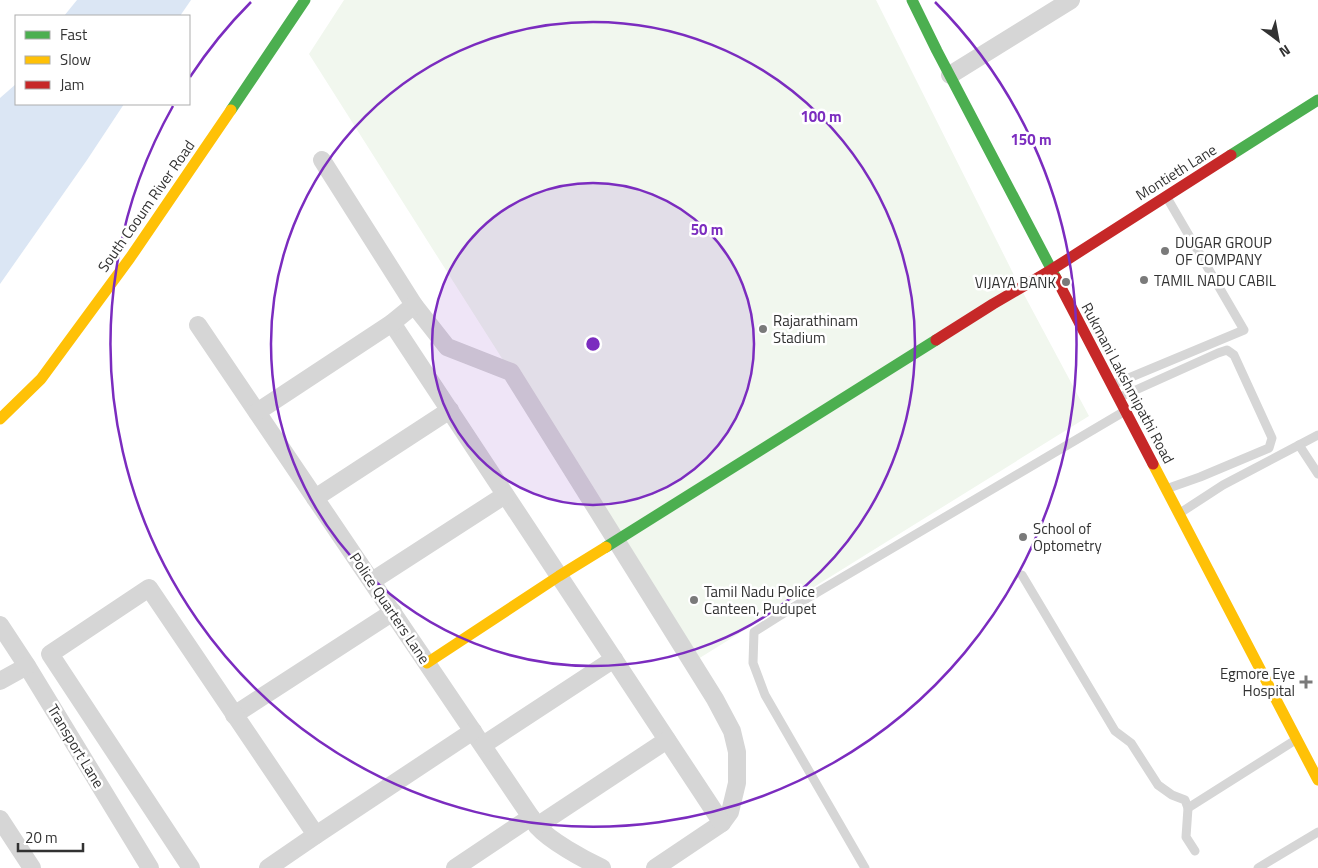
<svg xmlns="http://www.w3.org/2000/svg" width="1318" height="868" font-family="'Titillium Web',sans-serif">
<rect width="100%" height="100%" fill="#fff"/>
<polygon fill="#f1f7ee" points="344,0 876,0 1020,287 1089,416 698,659 612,532 309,54"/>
<g fill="#dbe6f4">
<polygon points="77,0 191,0 180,16 64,16"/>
<polygon points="16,84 16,104 124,104 87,160 0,284 0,98"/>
</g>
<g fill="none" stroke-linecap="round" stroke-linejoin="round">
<g stroke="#d6d6d6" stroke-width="9">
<polyline points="1112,385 1244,330 1166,196"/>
<polyline points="1118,398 1218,353 1227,350 1234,355 1272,438 1269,448 1200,477 1166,489"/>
<polyline points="1299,445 1318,435"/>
<polyline points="1180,513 1223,485 1299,445 1318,474"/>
<polyline points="1022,575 1115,731 1131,743 1158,785 1172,795 1185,800 1188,808 1186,837 1195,851"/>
<polyline points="1188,808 1297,739"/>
<polyline points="865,868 765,695 753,663 754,632 811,596 1125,411"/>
<polyline points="1258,868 1318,832"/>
</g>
<g stroke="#d6d6d6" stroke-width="18">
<polyline points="950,75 1071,0"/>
<polyline points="322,160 414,305 447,347 511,372 715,699 732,731 737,752 737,783 730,812 722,823 655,868"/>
<polyline points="392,323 722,823"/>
<path d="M198 325 537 826C550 841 583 859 602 868"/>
<polyline points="257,412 392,323 414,305"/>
<polyline points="315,498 450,410"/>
<polyline points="372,581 505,495"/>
<polyline points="0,625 27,666 150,868"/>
<polyline points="0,681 27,666"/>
<polyline points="234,715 393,612"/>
<polyline points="483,745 614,659"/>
<polyline points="0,819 32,868"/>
<polyline points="537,826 667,740"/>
<polyline points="191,868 50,654 149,588 316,835"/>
<polyline points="268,868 316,835 473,731"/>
<polyline points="455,868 531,817"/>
</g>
<g stroke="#4caf50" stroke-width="11">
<polyline points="912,0 937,51 1056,278"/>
<polyline points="231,110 305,0"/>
<polyline points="1231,155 1318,100"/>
<polyline points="606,547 936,340"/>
</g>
<g stroke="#ffc107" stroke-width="11">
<polyline points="0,419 41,379 130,258 231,110"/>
<polyline points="1153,464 1318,780"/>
<polyline points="427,663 559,576 606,547"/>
</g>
<g stroke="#c62828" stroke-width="11">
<polyline points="1056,278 1153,464"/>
<polyline points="936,340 993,304 1051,270 1231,155"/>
</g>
</g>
<circle cx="593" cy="344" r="161" fill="#7b2cbf" fill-opacity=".12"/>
<g fill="none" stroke="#7b2cbf" stroke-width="2.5">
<circle cx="593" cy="344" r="161"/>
<circle cx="593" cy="344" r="322"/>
<path d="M190 77A483 483 0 0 1 251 2M935 2A483 483 0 1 1 173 106"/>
</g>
<g fill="#7a7a7a" stroke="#fff" stroke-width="2">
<circle cx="1165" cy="251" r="5"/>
<circle cx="1144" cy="280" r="5"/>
<circle cx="1066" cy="282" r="5"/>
<circle cx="763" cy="329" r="5"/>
<circle cx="1023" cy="537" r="5"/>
<circle cx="694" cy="600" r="5"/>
<path d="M1303.5 674.5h5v5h5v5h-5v5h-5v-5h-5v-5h5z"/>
</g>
<g text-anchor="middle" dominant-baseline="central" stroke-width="5" stroke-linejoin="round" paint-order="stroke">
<g font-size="15" fill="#323232" stroke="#fff">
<text transform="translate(1176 172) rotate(-32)">Montieth Lane</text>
<text transform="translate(146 206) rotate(-55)">South Cooum River Road</text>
<text transform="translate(1128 383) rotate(62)">Rukmani Lakshmipathi Road</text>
<text transform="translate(390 608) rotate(56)">Police Quarters Lane</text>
<text transform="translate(76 746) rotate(59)">Transport Lane</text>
</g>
<g font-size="15" fill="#323232" stroke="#fff" text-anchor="start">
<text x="1175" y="242">DUGAR GROUP<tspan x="1175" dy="17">OF COMPANY</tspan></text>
<text x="1154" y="280">TAMIL NADU CABIL</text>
<text x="1056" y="282" text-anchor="end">VIJAYA BANK</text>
<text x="773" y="320">Rajarathinam<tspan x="773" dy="17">Stadium</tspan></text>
<text x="1033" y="528">School of<tspan x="1033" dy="17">Optometry</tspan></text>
<text x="704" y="591">Tamil Nadu Police<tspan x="704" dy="17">Canteen, Pudupet</tspan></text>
<text x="1295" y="673" text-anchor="end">Egmore Eye<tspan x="1295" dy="17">Hospital</tspan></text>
</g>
</g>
<circle cx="593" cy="344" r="8" fill="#7b2cbf" stroke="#fff" stroke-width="2.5"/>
<g font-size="15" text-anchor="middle" font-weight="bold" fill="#7b2cbf" stroke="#fff" stroke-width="5" stroke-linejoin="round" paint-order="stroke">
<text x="821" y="122">100 m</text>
<text x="1031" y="145">150 m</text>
<text x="707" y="235">50 m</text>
</g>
<rect x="15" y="15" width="175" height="90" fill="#ffffff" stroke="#adadad"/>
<rect x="25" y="31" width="25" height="8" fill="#4caf50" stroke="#adadad"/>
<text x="60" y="40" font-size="15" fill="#323232">Fast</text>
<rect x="25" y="56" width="25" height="8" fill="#ffc107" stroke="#adadad"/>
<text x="60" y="65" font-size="15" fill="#323232">Slow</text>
<rect x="25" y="81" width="25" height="8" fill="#c62828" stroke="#adadad"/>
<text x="60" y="90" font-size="15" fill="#323232">Jam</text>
<g transform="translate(1278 40) rotate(148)" stroke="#ffffff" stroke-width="4" paint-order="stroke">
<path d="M0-4L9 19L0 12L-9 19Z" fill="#323232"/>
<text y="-8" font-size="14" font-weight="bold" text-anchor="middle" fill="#323232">N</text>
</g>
<path d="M18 843v8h65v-8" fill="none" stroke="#323232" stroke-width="2.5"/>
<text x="25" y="843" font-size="15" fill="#323232" stroke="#ffffff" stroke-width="4" paint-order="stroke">20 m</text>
</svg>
